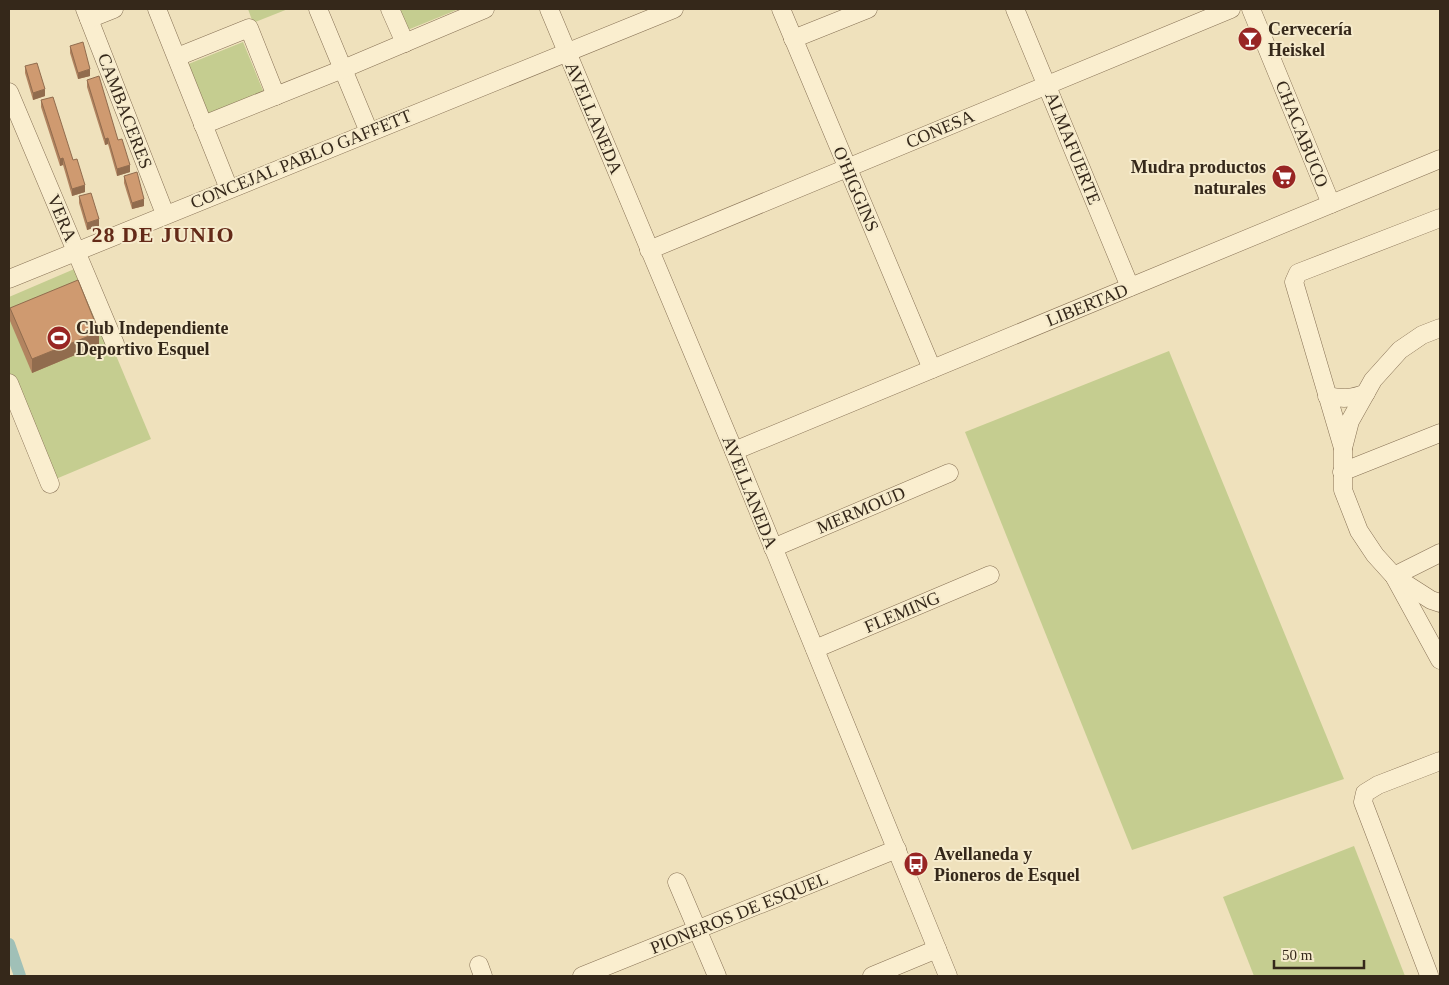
<svg xmlns="http://www.w3.org/2000/svg" width="1449" height="985" font-family="Georgia,serif">
<rect width="100%" height="100%" fill="#efe1bc"/>
<g fill="#c5cd90">
<polygon points="248,9 288,9 253,23"/>
<polygon points="396,9 459,9 405,31"/>
<polygon points="243,42 264,93 206,117 186,65"/>
<polygon points="79,267 151,439 51,481 9,380 9,297"/>
<polygon points="1169,351 1344,779 1132,850 965,432"/>
<polygon points="1354,846 1405,976 1254,976 1223,897"/>
</g>
<g fill="none" stroke-linecap="round" stroke-linejoin="round">
<polyline stroke="#a0c0b7" stroke-width="12" points="9,944 20,976"/>
<defs>
<g id="minor">
<polyline points="85,9 165,214"/>
<polyline points="157,9 229,189"/>
<polyline points="318,9 369,132"/>
<polyline points="390,9 405,43"/>
<polyline points="549,9 734,451 948,976"/>
<polyline points="781,9 932,369"/>
<polyline points="1015,9 1130,287"/>
<polyline points="1251,9 1331,204"/>
<polyline points="89,19 114,9"/>
<polyline points="793,39 868,9"/>
<polyline points="177,57 249,28 276,96"/>
<polyline points="9,92 115,344"/>
<polyline points="203,125 343,69 485,9"/>
<polyline points="1440,218 1298,273 1294,282 1343,448 1343,490 1359,531 1375,555 1394,576 1440,660"/>
<polyline points="649,250 1231,9"/>
<polyline points="9,279 674,9"/>
<polyline points="9,383 50,484"/>
<path d="M1327 396C1342 399 1352 399 1366 393"/>
<polyline points="1343,448 1350,421 1373,380 1400,350 1422,335 1440,328"/>
<polyline points="734,451 1440,159"/>
<polyline points="1342,472 1440,433"/>
<polyline points="773,548 949,473"/>
<polyline points="1394,576 1440,553"/>
<polyline points="1395,577 1431,600 1440,603"/>
<polyline points="815,649 990,575"/>
<polyline points="677,882 717,976"/>
<polyline points="479,965 483,976"/>
<polyline points="1429,975 1363,802 1365,793 1378,785 1440,761"/>
<polyline points="582,976 897,849"/>
<polyline points="872,976 937,949"/>
</g>
</defs>
<use href="#minor" stroke="#877155" stroke-width="19"/>
<use href="#minor" stroke="#faeecf" stroke-width="18"/>
</g>
<g fill="#b28460">
<polygon points="70,46 90,76 78,79 70,53"/>
<polygon points="25,66 45,96 33,100 25,73"/>
<polygon points="87,80 118,140 130,172 117,176 108,144 105,145 87,87"/>
<polygon points="41,100 73,160 85,192 72,196 63,165 60,166 41,107"/>
<polygon points="124,176 144,206 132,209 124,183"/>
<polygon points="79,196 99,226 87,230 79,203"/>
<polygon points="10,308 99,345 32,373 10,321"/>
</g>
<g fill="#916c4e">
<polygon points="90,69 90,76 78,79 78,73"/>
<polygon points="45,89 45,96 33,100 33,93"/>
<polygon points="108,138 108,144 105,145 105,139"/>
<polygon points="63,158 63,165 60,166 60,159"/>
<polygon points="130,165 130,172 117,176 117,169"/>
<polygon points="85,185 85,192 72,196 72,189"/>
<polygon points="144,199 144,206 132,209 132,203"/>
<polygon points="99,219 99,226 87,230 87,223"/>
<polygon points="99,332 99,345 32,373 32,359"/>
</g>
<g fill="#cf9a70" stroke="#916c4e">
<polygon points="83,42 90,69 78,73 70,46"/>
<polygon points="37,63 45,89 33,93 25,66"/>
<polygon points="99,76 118,140 122,139 130,165 117,169 108,138 105,139 87,80"/>
<polygon points="53,97 73,160 77,159 85,185 72,189 63,158 60,159 41,100"/>
<polygon points="137,172 144,199 132,203 124,176"/>
<polygon points="91,193 99,219 87,223 79,196"/>
<polygon points="78,280 99,332 32,359 10,308"/>
</g>
<defs>
<symbol id="bar-disc" viewBox="-11 -11 22 22"><circle r="9.5" fill="#982523" stroke="#f6ebcc"/><path d="M-6-5H6L.8 .8V4.5H3.5V6h-7V4.5H-.8V.8Z" fill="#fff"/></symbol>
<symbol id="supermarket-disc" viewBox="-11 -11 22 22"><circle r="9.5" fill="#982523" stroke="#f6ebcc"/><path d="M-6-5.5h2.5l.6 2H6L4.5 2H-2.5L-4.4-4H-6ZM-1.5 3.2a1.3 1.3 0 1 0 .1 0ZM3 3.2a1.3 1.3 0 1 0 .1 0Z" fill="#fff"/></symbol>
<symbol id="stadium-disc" viewBox="-11 -11 22 22"><circle r="9.5" fill="#982523" stroke="#f6ebcc"/><path d="M0-5a6.5 5 0 1 0 0 10a6.5 5 0 1 0 0-10ZM-3.5-1.8h7v3.6h-7Z" fill="#fff"/></symbol>
<symbol id="bus-disc" viewBox="-11 -11 22 22"><circle r="9.5" fill="#982523" stroke="#f6ebcc"/><path d="M-5-6H5V4H4V6H2V4H-2V6H-4V4H-5ZM-3.5-4V0h7V-4ZM-3.5 1.2v1.5H-2V1.2ZM2 1.2v1.5H3.5V1.2Z" fill="#fff"/></symbol>
</defs>
<g fill-rule="evenodd">
<use href="#bar-disc" x="1236" y="25" width="28" height="28"/>
<use href="#supermarket-disc" x="1270" y="163" width="28" height="28"/>
<use href="#stadium-disc" x="45" y="324" width="28" height="28"/>
<use href="#bus-disc" x="902" y="850" width="28" height="28"/>
</g>
<g text-anchor="middle" dominant-baseline="central" stroke-width="4" stroke-linejoin="round" paint-order="stroke">
<g font-size="18" font-weight="bold" fill="#35281a" stroke="#f6ebcc" text-anchor="start">
<text x="1268" y="29">Cervecería<tspan x="1268" dy="21">Heiskel</tspan></text>
<text x="1266" y="167" text-anchor="end">Mudra productos<tspan x="1266" dy="21">naturales</tspan></text>
<text x="76" y="328">Club Independiente<tspan x="76" dy="21">Deportivo Esquel</tspan></text>
<text x="934" y="854">Avellaneda y<tspan x="934" dy="21">Pioneros de Esquel</tspan></text>
</g>
<g font-size="18" fill="#35281a" stroke="#f6ebcc">
<text transform="translate(125 111) rotate(69)">CAMBACERES</text>
<text transform="translate(594 118) rotate(67)">AVELLANEDA</text>
<text transform="translate(940 129) rotate(-23)">CONESA</text>
<text transform="translate(1302 134) rotate(68)">CHACABUCO</text>
<text transform="translate(1073 148) rotate(68)">ALMAFUERTE</text>
<text transform="translate(301 159) rotate(-22)">CONCEJAL PABLO GAFFETT</text>
<text transform="translate(856 189) rotate(67)">O'HIGGINS</text>
<text transform="translate(62 218) rotate(67)">VERA</text>
<text transform="translate(1087 305) rotate(-22)">LIBERTAD</text>
<text transform="translate(750 492) rotate(68)">AVELLANEDA</text>
<text transform="translate(861 510) rotate(-23)">MERMOUD</text>
<text transform="translate(902 612) rotate(-23)">FLEMING</text>
<text transform="translate(739 913) rotate(-22)">PIONEROS DE ESQUEL</text>
</g>
<g font-size="22" font-weight="bold" letter-spacing="1" fill="#642a18" stroke="#f6ebcc">
<text x="163" y="234">28 DE JUNIO</text>
</g>
</g>
<rect width="1449" height="985" fill="none" stroke="#35281a" stroke-width="20"/>
<path d="M1274 960v8h90v-8" fill="none" stroke="#35281a" stroke-width="2.5"/>
<text x="1282" y="960" font-size="15" fill="#35281a" stroke="#f6ebcc" stroke-width="4" paint-order="stroke">50 m</text>
</svg>
